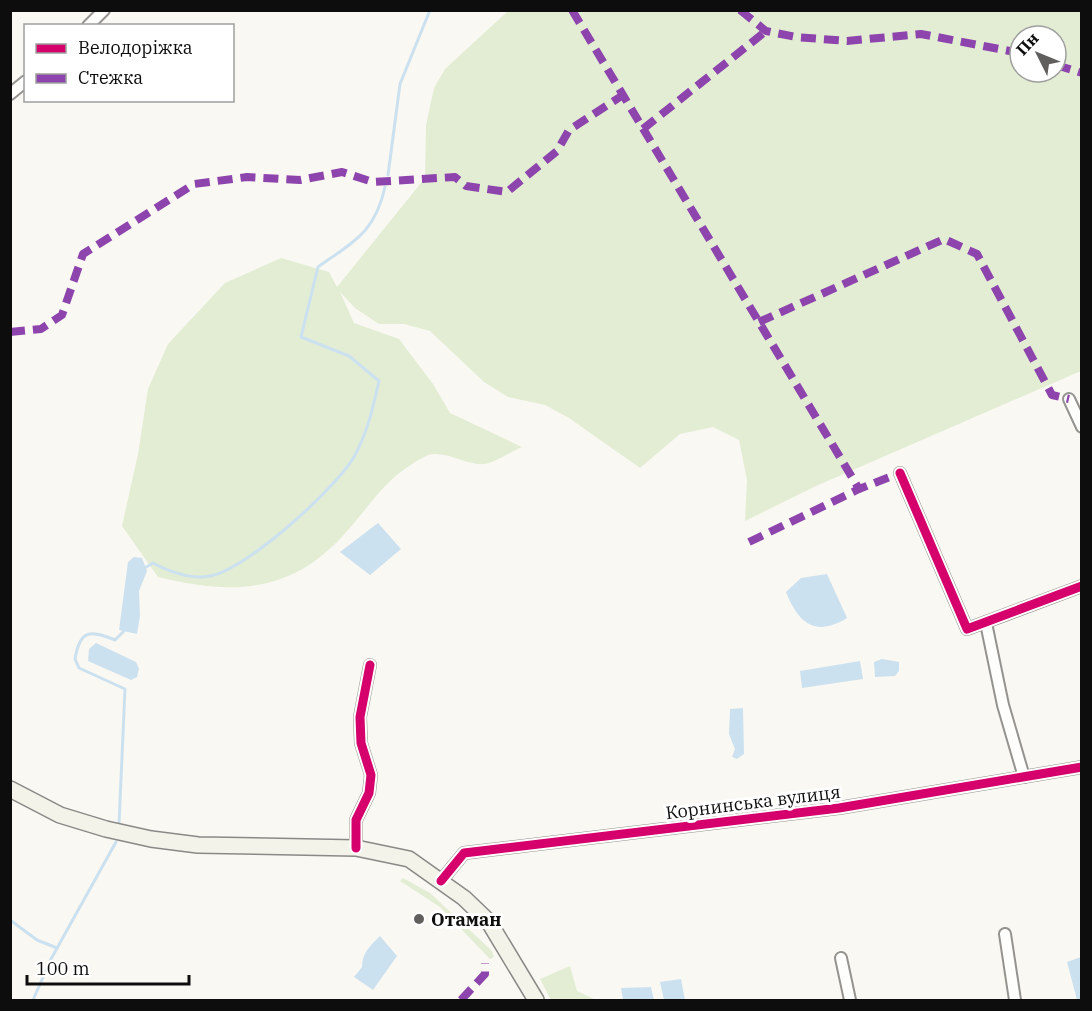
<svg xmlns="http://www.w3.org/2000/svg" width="1092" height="1011" font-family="'IBM Plex Serif',serif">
<rect width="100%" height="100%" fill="#faf8f2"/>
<g fill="#e2edd4" fill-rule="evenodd">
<path d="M508 11H1081V371L816 486 745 521 747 480 739 440 713 427 680 434 640 468 569 418 545 405 508 397 484 382 430 331 404 324H379L355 308 340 292 354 323 399 339 433 384 450 413 522 447C510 452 496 462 484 464 467 466 442 448 426 456 386 477 376 498 348 530 294 593 235 596 158 577L122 526 138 454 148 389 168 344 225 283 281 258 329 272 337 287 425 178 426 125 434 88 445 69ZM1020 36H1056V72H1020Z"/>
<polygon points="403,878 430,893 492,951 494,957 490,959 440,907 400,881"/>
<polygon points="570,966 577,991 596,1000 551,1000 540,979"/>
</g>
<g fill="#cce1f0">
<polygon points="378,523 401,549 370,575 340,552"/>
<polygon points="134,557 142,558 147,571 139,591 140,616 137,634 119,630 128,562"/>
<path d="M827 574 847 618C814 638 798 622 786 592L801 578Z"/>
<polygon points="96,643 136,662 139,669 137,677 131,680 88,661 89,649"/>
<polygon points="882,659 899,662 899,671 895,676 875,677 874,662"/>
<polygon points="860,661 863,679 802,688 800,671"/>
<polygon points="743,708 744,754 737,759 732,757 735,749 729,734 730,709"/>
<path d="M380 936 397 956 373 990 354 977 362 967C362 953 370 946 380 936Z"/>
<polygon points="1081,957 1081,1000 1077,1000 1067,962"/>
<polygon points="681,979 685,1000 664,1000 660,982"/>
<polygon points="651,987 654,1000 623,1000 621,988"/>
</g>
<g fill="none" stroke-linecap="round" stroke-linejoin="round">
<g stroke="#cce1f0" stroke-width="3">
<polyline points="388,175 400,84 430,10"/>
<path d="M143 569 153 563C170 572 190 580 210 576 246 570 338 487 355 455 368 431 373 407 379 381L349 356 301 337 318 267C353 242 375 233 385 187"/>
<path d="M119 824 125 689 79 668 75 659C80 629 90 630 115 640L126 629"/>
<polyline points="10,920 37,940 57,948"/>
<polyline points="33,1000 51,959 116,842"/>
</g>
<defs>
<g id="street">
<polyline points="88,26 104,10"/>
<polyline points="10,94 26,81"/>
<polyline points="1069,399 1082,427"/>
<polyline points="900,473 967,629 1082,586"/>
<polyline points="986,623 1003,705 1024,777"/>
<polyline points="356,848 356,820 369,793 371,775 361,743 360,717 370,665"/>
<polyline points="441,881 464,853 839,808 1082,767"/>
<polyline points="1005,934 1015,1000"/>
<polyline points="841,958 850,1000"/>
</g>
<polyline id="secondary" points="10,789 60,815 106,829 151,839 198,845 356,848 409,859 464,898 489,922 536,1000"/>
</defs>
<use href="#street" stroke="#949390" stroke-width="14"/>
<use href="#secondary" stroke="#8a8987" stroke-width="18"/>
<use href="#street" stroke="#fefefd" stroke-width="10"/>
<use href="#secondary" stroke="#f3f3ea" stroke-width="15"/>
<g stroke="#8e44ad" stroke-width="8" stroke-dasharray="15 8" stroke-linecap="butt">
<polyline points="572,10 859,489 900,473"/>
<polyline points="740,10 766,31 796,37 847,41 921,34 1020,53"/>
<polyline points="1056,65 1082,73"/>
<polyline points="643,129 766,31"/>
<polyline points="759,322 944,239 977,254 1052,395 1069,399"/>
<polyline points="10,332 41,329 62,315 83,254 194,184 247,177 300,180 342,172 373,182 455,177 466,186 507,192 557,151 569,130 623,95"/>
<polyline points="749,542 859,489"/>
<polyline points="461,1000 485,974 485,963"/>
</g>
<defs>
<g id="cycleway">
<polyline points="900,473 967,629 1082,586"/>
<polyline points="356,848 356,820 369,793 371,775 361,743 360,717 370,665"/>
<polyline points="441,881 464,853 839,808 1082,767"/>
</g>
</defs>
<use href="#cycleway" stroke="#fff" stroke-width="13"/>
<use href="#cycleway" stroke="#d6006c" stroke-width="9"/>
</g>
<circle fill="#605f5d" stroke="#fff" stroke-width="2" cx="419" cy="919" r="6"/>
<g text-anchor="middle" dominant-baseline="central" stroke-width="6" stroke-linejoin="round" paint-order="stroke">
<g font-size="18" fill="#0d0d0d" stroke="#fff">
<text transform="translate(753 802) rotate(-7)">Корнинська вулиця</text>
</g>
<g font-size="18" font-weight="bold" fill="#0d0d0d" stroke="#fff" text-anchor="start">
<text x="431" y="919">Отаман</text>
</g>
</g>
<rect width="1092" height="1011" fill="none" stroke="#0d0d0d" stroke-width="24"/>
<rect x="24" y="24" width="210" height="78" fill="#ffffff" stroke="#9e9e9e" stroke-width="1.5"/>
<rect x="36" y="44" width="30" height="9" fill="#d6006c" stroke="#9e9e9e" stroke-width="1.5"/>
<text x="78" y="54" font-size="18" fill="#0d0d0d">Велодоріжка</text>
<rect x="36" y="74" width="30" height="9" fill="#8e44ad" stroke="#9e9e9e" stroke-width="1.5"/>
<text x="78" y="84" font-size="18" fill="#0d0d0d">Стежка</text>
<g transform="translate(1038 54) rotate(313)"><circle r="28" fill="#ffffff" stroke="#9e9e9e" stroke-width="1.5"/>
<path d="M0-4.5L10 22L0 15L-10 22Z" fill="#605f5d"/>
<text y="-9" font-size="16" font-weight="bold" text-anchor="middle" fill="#0d0d0d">Пн</text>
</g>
<path d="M27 975v9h162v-9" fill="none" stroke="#0d0d0d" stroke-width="3"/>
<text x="36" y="975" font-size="18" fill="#0d0d0d" stroke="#ffffff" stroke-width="4.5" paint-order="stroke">100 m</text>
</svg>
